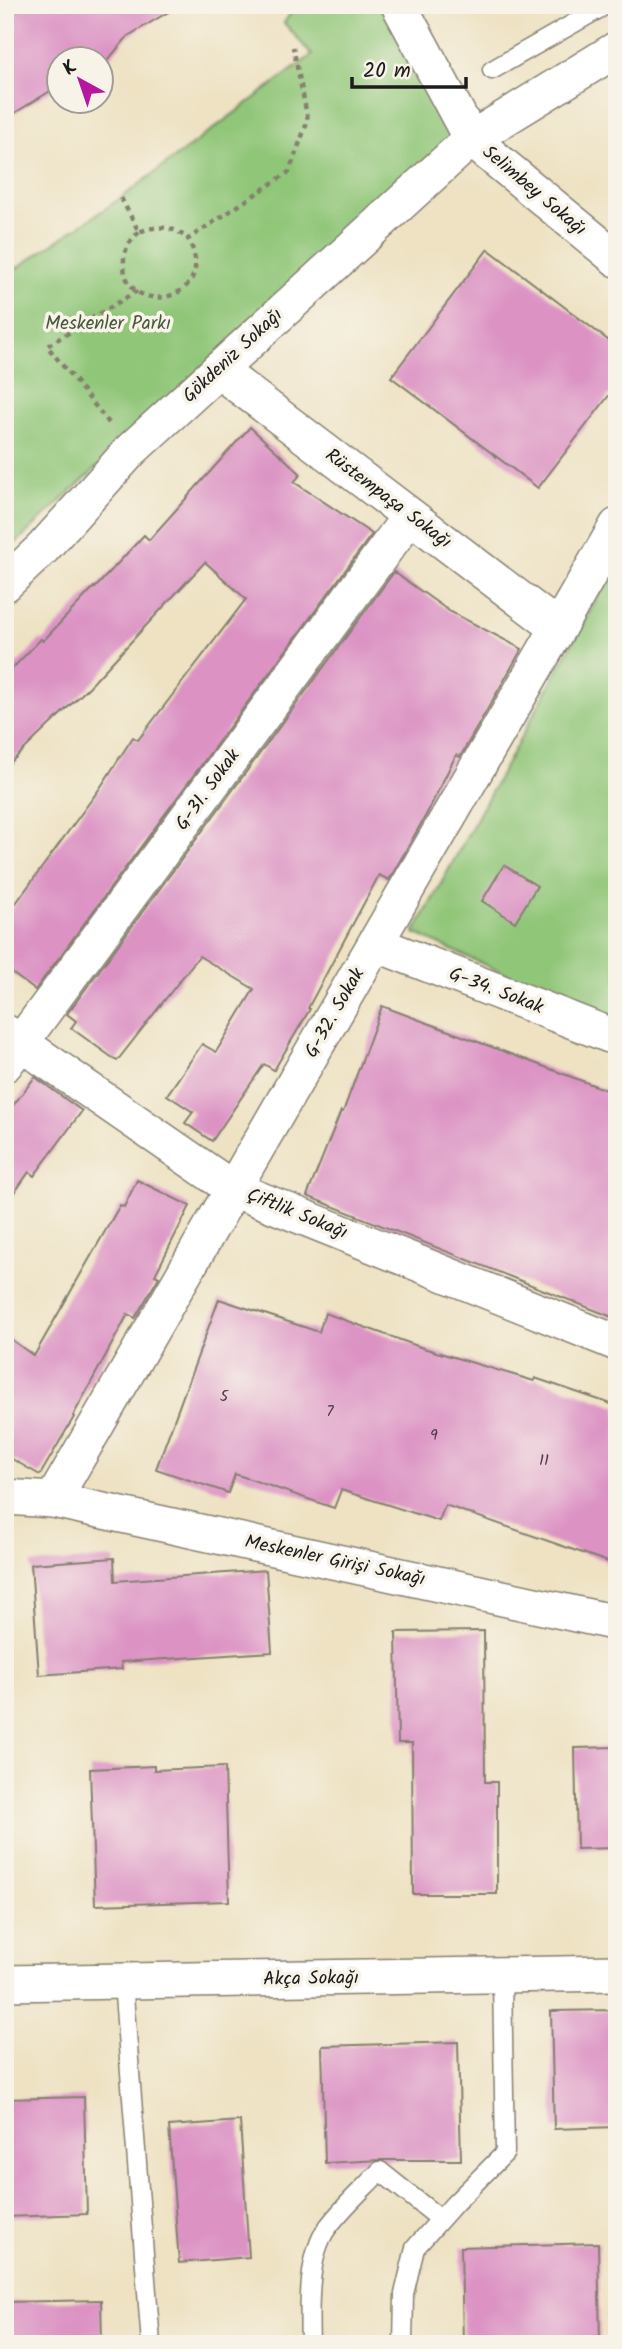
<svg xmlns="http://www.w3.org/2000/svg" width="622" height="2349" font-family="Kalam,sans-serif">
<rect width="100%" height="100%" fill="#f7f3e8"/>
<filter id="ink" filterUnits="userSpaceOnUse"><feTurbulence type="fractalNoise" baseFrequency=".0143" numOctaves="2"/><feDisplacementMap in="SourceGraphic" scale="14" xChannelSelector="R" yChannelSelector="G"/><feConvolveMatrix kernelMatrix="1 2 1 2 8 2 1 2 1" color-interpolation-filters="sRGB"/></filter>
<filter id="wash" filterUnits="userSpaceOnUse"><feTurbulence type="fractalNoise" baseFrequency=".00686" numOctaves="4" result="noise"/><feDisplacementMap in="SourceGraphic" scale="28" xChannelSelector="R" yChannelSelector="G"/><feGaussianBlur stdDeviation="1.57" result="paint"/><feColorMatrix in="noise" values="0 0 0 0 0 0 0 0 0 0 0 0 0 0 0 0 0 1.4 0 .05"/><feComposite in="paint" operator="in"/></filter>
<g filter="url(#wash)">
<rect width="100%" height="100%" fill="#eee2c3"/>
<g fill="#90c678" stroke="#56714a" stroke-width="2">
<polygon points="296,5 383,5 463,126 5,553 5,276 121,198 312,55 284,23"/>
<polygon points="617,562 617,1024 414,933"/>
</g>
<g id="blocks">
<g fill="#dc93c4">
<polygon points="5,5 180,5 128,36 102,67 102,60 60,60 60,85 5,119"/>
<polygon points="488,249 617,347 617,385 538,488 391,377"/>
<polygon points="250,427 301,474 294,482 372,534 35,990 5,968 5,918 100,788 133,737 138,740 246,599 205,562 90,686 5,768 5,676 41,639 43,641 94,587 95,588 144,535 149,540"/>
<polygon points="394,572 449,611 522,649 460,757 456,755 426,815 389,880 379,875 308,1008 310,1009 274,1070 264,1064 212,1141 185,1123 193,1112 167,1095 202,1044 216,1052 254,989 199,956 117,1061 71,1028 76,1021 67,1014"/>
<polygon points="504,865 537,886 515,922 482,901"/>
<polygon points="382,1006 617,1094 617,1319 307,1196 341,1111 343,1112"/>
<polygon points="35,1077 82,1111 34,1176 29,1172 5,1206 5,1116"/>
<polygon points="137,1180 190,1206 155,1275 159,1277 135,1318 128,1314 73,1416 74,1417 40,1475 5,1455 5,1335 34,1356 120,1205 124,1207"/>
<polygon points="219,1299 319,1332 325,1313 423,1348 534,1381 535,1378 617,1406 617,1565 445,1505 439,1521 341,1490 334,1508 235,1474 228,1493 156,1469"/>
<polygon points="114,1558 115,1581 266,1570 272,1652 121,1662 122,1669 39,1675 31,1564"/>
<polygon points="484,1631 485,1782 497,1782 497,1894 413,1894 412,1743 398,1743 396,1632"/>
<polygon points="617,1747 617,1848 577,1849 575,1748"/>
<polygon points="154,1766 154,1770 225,1767 229,1901 95,1905 90,1769"/>
<polygon points="617,2010 617,2127 554,2129 551,2011"/>
<polygon points="458,2042 461,2160 381,2160 325,2163 322,2046"/>
<polygon points="84,2097 87,2214 5,2217 5,2099"/>
<polygon points="240,2121 249,2257 179,2263 169,2126"/>
<polygon points="598,2243 600,2344 463,2344 461,2247"/>
<polygon points="101,2300 102,2344 5,2344 5,2302"/>
</g>
</g>
</g>
<g filter="url(#ink)">
<use href="#blocks" fill-opacity="0" stroke="#857f70" stroke-width="2"/>
<g fill="none" stroke-linecap="round" stroke-linejoin="round">
<defs>
<g id="lane">
<polyline points="492,70 606,5"/>
<polyline points="123,1982 151,2344"/>
<path d="M310 2344C309 2311 307 2254 328 2227 343 2207 363 2189 380 2171L440 2219"/>
<polyline points="403,2344 404,2294 415,2248 455,2203 505,2153 502,1977"/>
</g>
<g id="street">
<polyline points="399,5 471,139 617,259"/>
<polyline points="218,370 558,628"/>
<polyline points="5,584 43,548 131,450 471,139 617,49"/>
<polyline points="376,944 617,1038"/>
<polyline points="5,1032 233,1189 617,1343"/>
<polyline points="5,1064 410,516"/>
<polyline points="5,1497 53,1500 617,1623"/>
<polyline points="53,1500 617,526"/>
<polyline points="5,1983 617,1973"/>
</g>
</defs>
<use href="#lane" stroke="#857f70" stroke-width="21"/>
<use href="#street" stroke="#857f70" stroke-width="38"/>
<g stroke="#857f70" stroke-width="4.5" stroke-dasharray="5 5" stroke-linecap="butt">
<path d="M121 198 139 232C158 225 171 225 188 239"/>
<path d="M139 232C129 241 123 252 124 265 126 321 222 300 188 239L289 172 308 120 293 47"/>
<polyline points="109,423 47,346 137,291"/>
</g>
<use href="#lane" stroke="#fff" stroke-width="18"/>
<use href="#street" stroke="#fff" stroke-width="35"/>
</g>
</g>
<g text-anchor="middle" dominant-baseline="central" stroke-width="7" stroke-linejoin="round" paint-order="stroke">
<g font-size="16" fill="#4c3a46">
<text x="224" y="1396">5</text>
<text x="330" y="1411">7</text>
<text x="434" y="1435">9</text>
<text x="544" y="1460">11</text>
</g>
<g font-size="19" fill="#1c1c1c" stroke="#f7f3e8">
<text transform="translate(534 191) rotate(40)">Selimbey Sokağı</text>
<text transform="translate(233 356) rotate(-43)">Gökdeniz Sokağı</text>
<text transform="translate(388 499) rotate(37)">Rüstempaşa Sokağı</text>
<text transform="translate(208 790) rotate(-54)">G-31. Sokak</text>
<text transform="translate(496 991) rotate(21)">G-34. Sokak</text>
<text transform="translate(335 1013) rotate(-60)">G-32. Sokak</text>
<text transform="translate(297 1214) rotate(22)">Çiftlik Sokağı</text>
<text transform="translate(335 1561) rotate(12)">Meskenler Girişi Sokağı</text>
<text transform="translate(311 1979) rotate(-1)">Akça Sokağı</text>
</g>
<g font-size="19" fill="#45583c" stroke="#f7f3e8">
<text x="108" y="324">Meskenler Parkı</text>
</g>
</g>
<rect width="622" height="2349" fill="none" stroke="#f7f3e8" stroke-width="28"/>
<g transform="translate(80 80) rotate(320)"><circle r="33" fill="#f7f3e8" stroke="#9f9d96" stroke-width="2"/>
<path d="M0-5L12 26L0 18L-12 26Z" fill="#b5179e"/>
<text y="-10" font-size="19" font-weight="bold" text-anchor="middle" fill="#1c1c1c">K</text>
</g>
<path d="M352 77v10h114v-10" fill="none" stroke="#1c1c1c" stroke-width="3.5"/>
<text x="363" y="77" font-size="21" fill="#1c1c1c" stroke="#f7f3e8" stroke-width="5" paint-order="stroke">20 m</text>
</svg>
